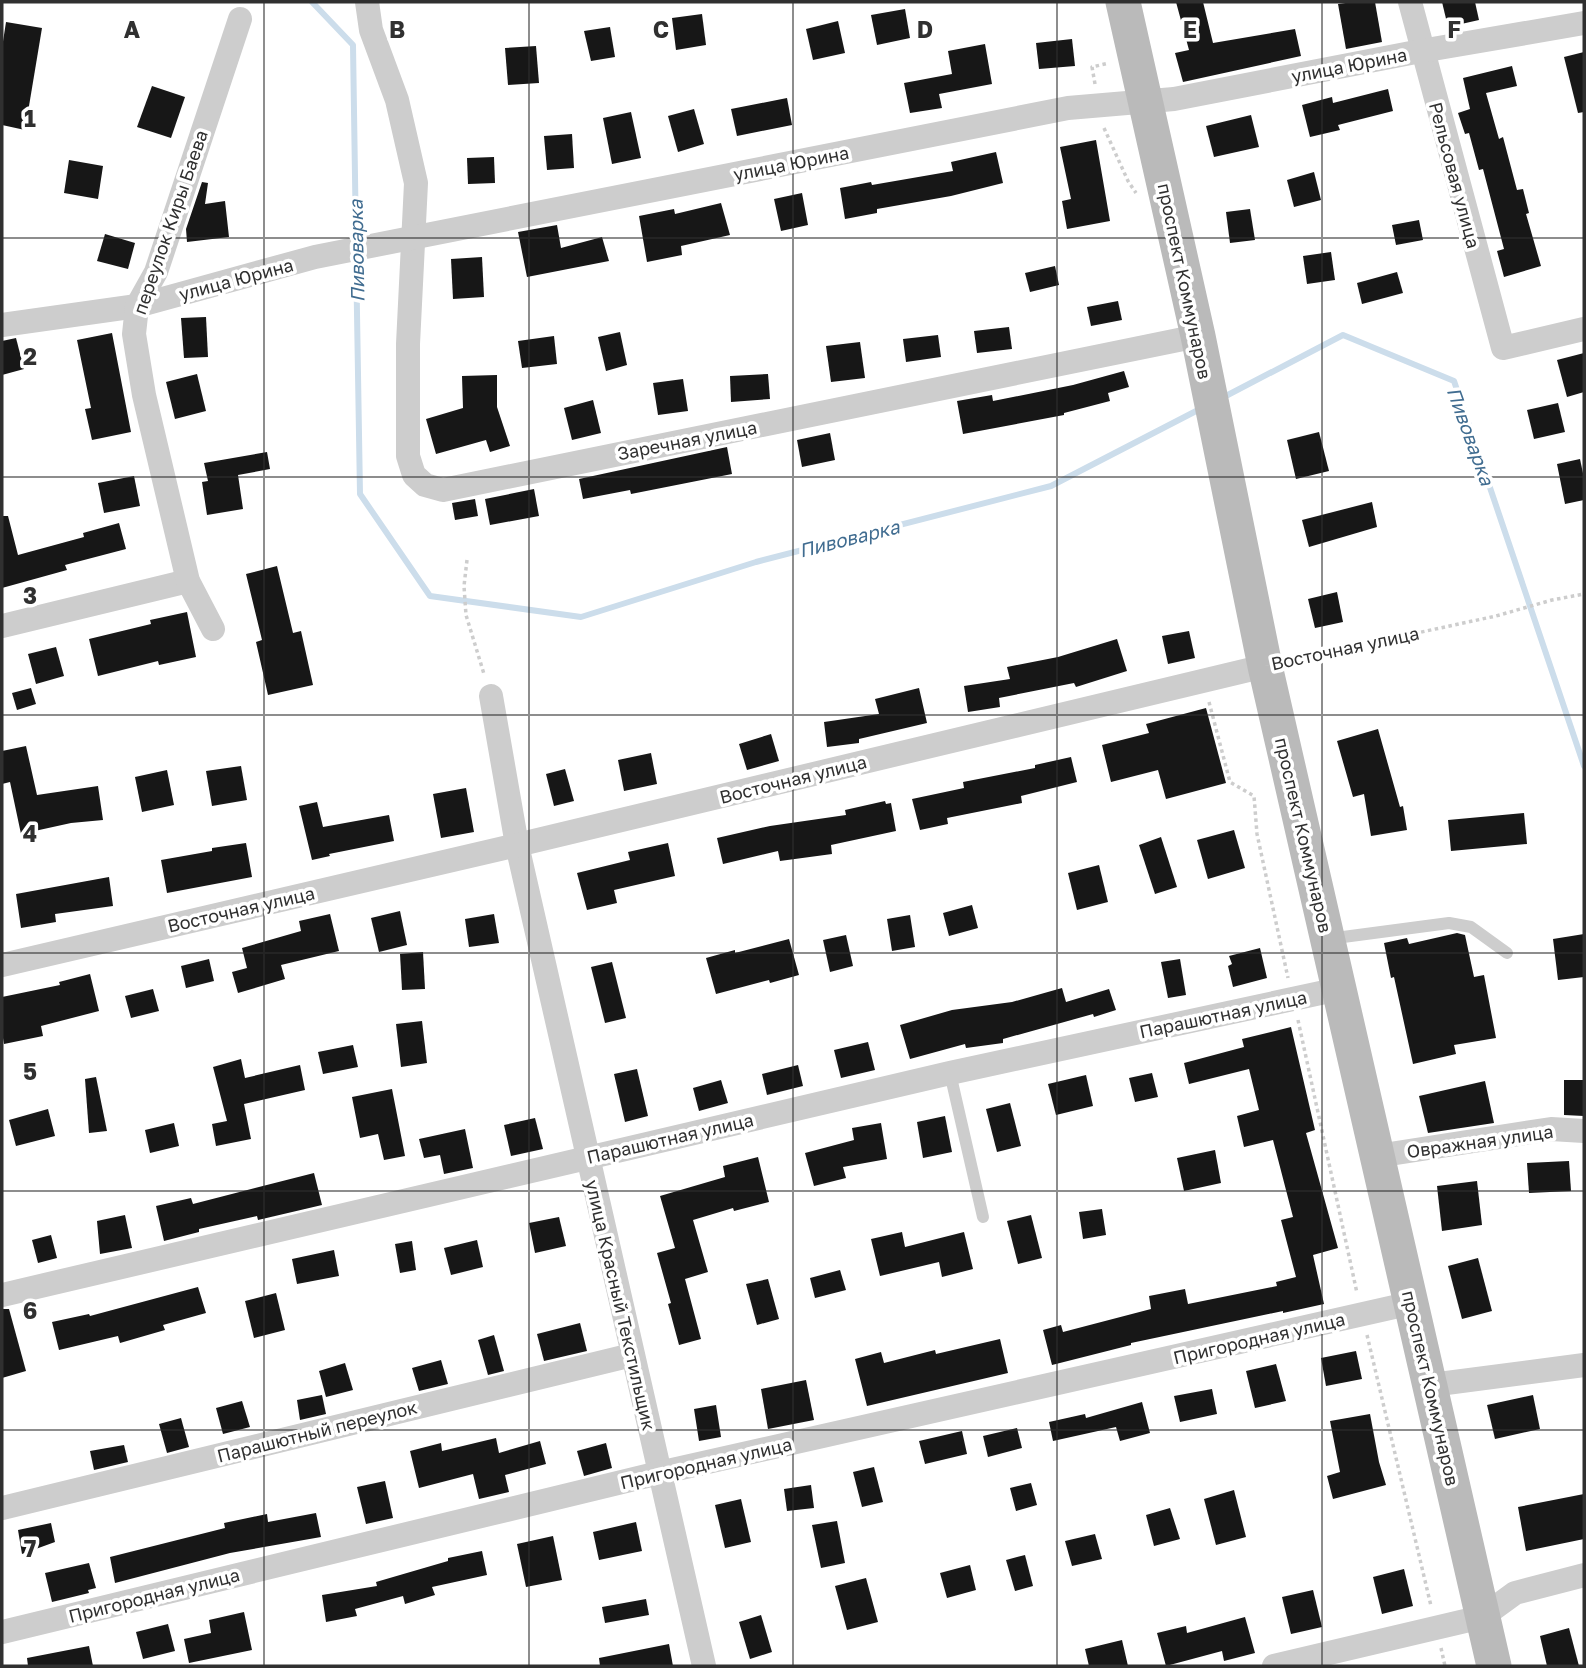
<svg xmlns="http://www.w3.org/2000/svg" width="1586" height="1668" font-family="'Golos Text',sans-serif">
<rect width="100%" height="100%" fill="#fff"/>
<g fill="none" stroke-linecap="round" stroke-linejoin="round">
<g stroke="#ccddeb" stroke-width="6">
<polyline points="312,2 353,45 356,242"/>
<polyline points="356,253 360,494 430,596 581,617 756,562 1051,486 1200,409"/>
<polyline points="1222,398 1343,335 1454,381 1584,766"/>
</g>
</g>
<g fill="#171717">
<polygon points="1176,2 1203,2 1213,43 1295,29 1301,56 1183,82 1175,53 1189,50"/>
<polygon points="1353,2 1375,2 1382,42 1346,49 1338,4"/>
<polygon points="1442,2 1475,2 1479,20 1448,27"/>
<polygon points="905,9 910,38 877,45 871,15"/>
<polygon points="702,14 706,45 676,50 672,18"/>
<polygon points="838,21 845,53 813,60 806,29"/>
<polygon points="6,22 42,28 25,130 2,125 2,48"/>
<polygon points="610,27 615,57 591,61 584,31"/>
<polygon points="1072,39 1075,66 1039,69 1036,43"/>
<polygon points="985,44 992,84 939,94 942,108 910,113 904,83 952,74 948,51"/>
<polygon points="536,46 539,83 508,85 505,48"/>
<polygon points="1584,52 1584,112 1578,113 1564,57"/>
<polygon points="1512,66 1517,86 1486,93 1499,139 1503,137 1517,190 1523,189 1529,213 1526,214 1541,266 1504,277 1497,251 1504,249 1483,169 1479,170 1469,133 1465,134 1458,113 1470,109 1463,78"/>
<polygon points="152,86 185,97 171,138 137,127"/>
<polygon points="1388,89 1393,111 1338,125 1340,130 1310,137 1302,105 1332,97 1333,103"/>
<polygon points="787,98 792,125 737,136 731,109"/>
<polygon points="694,109 704,144 678,152 668,116"/>
<polygon points="631,112 641,158 612,164 603,118"/>
<polygon points="1251,115 1259,147 1214,157 1206,126"/>
<polygon points="572,134 574,168 547,170 544,136"/>
<polygon points="1096,140 1110,221 1067,229 1062,201 1071,199 1060,147"/>
<polygon points="996,152 1003,183 951,196 877,209 877,213 845,219 840,188 871,182 872,185 953,171 951,162"/>
<polygon points="494,157 495,183 468,184 467,158"/>
<polygon points="69,160 103,166 98,199 64,193"/>
<polygon points="1314,172 1321,200 1294,207 1287,180"/>
<polygon points="202,182 208,183 205,204 225,201 229,237 187,242 186,229"/>
<polygon points="802,193 808,225 781,231 774,199"/>
<polygon points="721,203 730,235 681,246 682,255 647,262 639,216 674,209 675,214"/>
<polygon points="1250,209 1255,240 1230,243 1226,212"/>
<polygon points="1419,220 1423,240 1396,245 1392,225"/>
<polygon points="557,225 561,248 602,237 609,261 527,277 518,232"/>
<polygon points="105,234 135,243 128,269 97,261"/>
<polygon points="1331,252 1335,280 1307,284 1303,256"/>
<polygon points="482,257 484,297 453,299 451,259"/>
<polygon points="1055,266 1059,285 1030,292 1025,273"/>
<polygon points="1397,272 1403,293 1362,304 1357,283"/>
<polygon points="1118,301 1122,320 1091,326 1087,307"/>
<polygon points="206,317 208,357 184,358 181,318"/>
<polygon points="1009,327 1012,349 977,353 974,331"/>
<polygon points="620,332 627,365 606,371 598,337"/>
<polygon points="112,333 131,432 92,440 85,409 91,408 77,340"/>
<polygon points="938,335 941,357 906,362 903,339"/>
<polygon points="554,336 557,364 522,368 518,341"/>
<polygon points="16,338 24,369 2,375 2,341"/>
<polygon points="860,342 865,378 831,382 826,346"/>
<polygon points="1584,353 1584,392 1567,397 1557,360"/>
<polygon points="1124,371 1129,387 1108,393 1110,401 1064,413 1064,415 963,434 957,401 992,395 993,401 1073,385"/>
<polygon points="197,374 206,411 175,419 166,382"/>
<polygon points="768,374 770,399 731,402 730,376"/>
<polygon points="497,375 497,407 510,446 490,452 486,440 436,454 426,419 463,408 462,376"/>
<polygon points="683,379 688,411 658,415 653,383"/>
<polygon points="593,400 601,433 572,440 564,408"/>
<polygon points="1558,403 1565,432 1534,439 1527,410"/>
<polygon points="1319,432 1329,471 1296,479 1287,440"/>
<polygon points="830,433 835,460 802,467 797,440"/>
<polygon points="727,447 732,474 631,494 630,490 583,499 579,479"/>
<polygon points="267,452 270,469 238,475 243,509 207,515 202,482 208,481 204,463"/>
<polygon points="1580,459 1584,478 1584,500 1565,504 1557,464"/>
<polygon points="134,476 140,506 104,513 98,483"/>
<polygon points="534,489 539,516 490,525 485,499"/>
<polygon points="475,499 478,516 455,520 452,503"/>
<polygon points="1372,502 1377,527 1309,547 1302,520"/>
<polygon points="2,516 8,516 18,555 84,537 83,533 119,523 126,549 65,565 67,570 2,588"/>
<polygon points="277,566 293,633 301,631 313,685 268,695 256,642 262,640 246,574"/>
<polygon points="1337,592 1343,622 1315,628 1308,599"/>
<polygon points="187,612 196,657 159,665 158,661 98,676 89,639 151,624 150,620"/>
<polygon points="1189,631 1195,658 1168,664 1162,636"/>
<polygon points="1117,639 1127,671 1076,687 1074,683 999,698 1000,707 968,712 964,686 1010,679 1007,667 1058,657"/>
<polygon points="56,647 64,676 36,684 28,654"/>
<polygon points="31,688 36,704 17,710 12,693"/>
<polygon points="919,688 927,723 859,739 859,743 827,747 824,722 879,714 875,699"/>
<polygon points="1206,708 1226,783 1166,799 1158,770 1111,782 1102,745 1149,733 1146,724"/>
<polygon points="1378,729 1400,807 1403,806 1407,830 1371,836 1364,794 1353,797 1337,741"/>
<polygon points="771,734 779,761 747,770 739,744"/>
<polygon points="26,746 37,795 98,786 103,820 71,823 21,834 10,782 2,784 2,751"/>
<polygon points="651,753 657,784 624,791 618,760"/>
<polygon points="1071,757 1077,782 1021,796 1022,803 947,818 948,824 920,830 912,799 964,788 963,782 1035,768 1035,765"/>
<polygon points="241,766 247,800 212,806 206,771"/>
<polygon points="565,769 574,801 554,806 546,774"/>
<polygon points="167,770 174,805 142,812 135,777"/>
<polygon points="466,788 474,832 441,838 433,794"/>
<polygon points="885,801 886,804 891,803 896,831 831,845 832,854 780,861 778,851 723,864 717,838 770,826 846,815 845,810"/>
<polygon points="317,802 323,827 389,815 394,841 329,854 330,856 312,860 299,806"/>
<polygon points="1524,813 1527,844 1451,851 1448,820"/>
<polygon points="1234,830 1245,868 1208,879 1197,840"/>
<polygon points="1161,837 1177,887 1155,894 1139,845"/>
<polygon points="246,843 252,877 167,893 161,860 212,851 212,848"/>
<polygon points="668,843 675,876 614,890 617,903 587,910 577,873 630,860 628,852"/>
<polygon points="1099,865 1108,902 1077,910 1068,873"/>
<polygon points="109,877 113,906 55,914 56,922 21,928 16,894"/>
<polygon points="972,905 978,928 949,936 943,913"/>
<polygon points="400,911 407,945 379,952 371,918"/>
<polygon points="330,914 339,951 281,965 285,979 238,993 232,972 247,968 242,948 301,931 299,921"/>
<polygon points="494,914 499,943 469,947 465,919"/>
<polygon points="910,915 915,947 892,951 887,919"/>
<polygon points="1457,933 1465,935 1474,977 1484,975 1496,1038 1454,1045 1456,1054 1413,1064 1394,977 1391,978 1384,943 1407,938 1409,944"/>
<polygon points="1584,934 1584,977 1558,980 1553,939"/>
<polygon points="846,935 853,966 830,972 823,940"/>
<polygon points="789,939 799,975 770,983 769,980 716,994 706,958 735,950 735,953"/>
<polygon points="1260,948 1267,978 1233,987 1228,966 1232,964 1229,956"/>
<polygon points="423,952 425,989 402,990 400,954"/>
<polygon points="209,959 214,981 186,988 181,966"/>
<polygon points="1180,959 1186,995 1168,998 1161,962"/>
<polygon points="612,962 626,1018 605,1023 591,967"/>
<polygon points="90,974 99,1011 41,1026 43,1036 4,1044 2,1032 2,997 60,985 59,982"/>
<polygon points="1062,988 1066,1002 1109,989 1116,1010 1094,1017 1093,1014 1003,1039 1003,1043 966,1048 965,1044 910,1059 900,1025 952,1010 1012,1002"/>
<polygon points="153,989 159,1011 131,1018 125,996"/>
<polygon points="422,1021 427,1063 401,1067 396,1024"/>
<polygon points="1291,1027 1315,1130 1306,1133 1338,1248 1313,1255 1324,1304 1283,1313 1283,1311 1131,1343 1131,1345 1052,1365 1043,1330 1061,1325 1063,1332 1151,1309 1149,1296 1185,1289 1188,1304 1277,1286 1276,1282 1296,1277 1281,1220 1293,1217 1273,1140 1244,1147 1237,1116 1259,1110 1249,1069 1189,1084 1184,1063 1244,1047 1242,1039"/>
<polygon points="868,1042 875,1070 841,1078 834,1050"/>
<polygon points="353,1045 358,1067 323,1074 318,1052"/>
<polygon points="241,1059 245,1078 300,1065 305,1090 244,1104 251,1139 216,1146 212,1124 227,1121 213,1067"/>
<polygon points="798,1065 803,1086 767,1095 762,1074"/>
<polygon points="637,1069 648,1116 625,1122 614,1074"/>
<polygon points="1152,1073 1158,1097 1135,1102 1129,1078"/>
<polygon points="1086,1075 1093,1106 1056,1115 1048,1084"/>
<polygon points="96,1077 107,1131 89,1133 85,1079"/>
<polygon points="721,1080 728,1103 699,1111 693,1088"/>
<polygon points="1564,1080 1584,1080 1584,1116 1564,1115"/>
<polygon points="1485,1081 1494,1123 1428,1133 1419,1096"/>
<polygon points="392,1089 405,1156 384,1160 378,1134 360,1138 352,1097"/>
<polygon points="1010,1103 1021,1146 997,1152 986,1109"/>
<polygon points="48,1109 55,1136 16,1146 9,1120"/>
<polygon points="945,1116 952,1152 923,1158 917,1122"/>
<polygon points="535,1118 543,1149 511,1156 504,1125"/>
<polygon points="174,1123 179,1146 150,1153 145,1130"/>
<polygon points="881,1123 887,1159 843,1167 846,1178 814,1186 805,1153 854,1140 852,1128"/>
<polygon points="465,1129 473,1168 444,1174 440,1155 424,1158 419,1139"/>
<polygon points="1215,1150 1221,1183 1184,1191 1177,1158"/>
<polygon points="758,1157 769,1202 734,1211 733,1208 693,1220 708,1272 685,1279 701,1339 679,1345 668,1304 671,1303 657,1253 675,1248 660,1196 725,1177 723,1166"/>
<polygon points="1569,1161 1571,1191 1529,1193 1527,1163"/>
<polygon points="314,1173 322,1205 258,1220 257,1216 199,1229 199,1232 164,1241 156,1206 191,1198 193,1204"/>
<polygon points="1477,1181 1482,1225 1442,1231 1437,1186"/>
<polygon points="1102,1209 1106,1235 1083,1239 1079,1212"/>
<polygon points="125,1215 132,1248 100,1254 97,1221"/>
<polygon points="1031,1215 1042,1258 1018,1264 1007,1221"/>
<polygon points="559,1217 566,1246 535,1253 529,1223"/>
<polygon points="902,1232 905,1247 964,1232 973,1269 942,1277 939,1262 880,1276 871,1239"/>
<polygon points="51,1235 57,1258 38,1263 32,1240"/>
<polygon points="477,1240 483,1267 451,1275 444,1248"/>
<polygon points="412,1241 416,1270 400,1273 395,1244"/>
<polygon points="334,1250 339,1276 297,1284 292,1259"/>
<polygon points="1478,1258 1492,1311 1462,1319 1448,1266"/>
<polygon points="840,1270 846,1290 815,1298 810,1278"/>
<polygon points="768,1279 779,1319 757,1325 746,1284"/>
<polygon points="198,1287 206,1313 163,1325 165,1330 120,1343 118,1336 59,1350 52,1322 89,1314 90,1316"/>
<polygon points="276,1293 285,1330 254,1338 245,1301"/>
<polygon points="2,1309 9,1309 26,1371 2,1378"/>
<polygon points="580,1323 587,1351 544,1361 537,1334"/>
<polygon points="494,1335 504,1371 488,1375 478,1340"/>
<polygon points="1000,1339 1008,1373 867,1406 855,1359 881,1352 884,1363 935,1350 936,1354"/>
<polygon points="1356,1351 1362,1379 1326,1386 1321,1358"/>
<polygon points="441,1360 448,1384 419,1391 412,1368"/>
<polygon points="345,1363 353,1390 326,1397 319,1371"/>
<polygon points="1276,1364 1286,1401 1255,1408 1246,1371"/>
<polygon points="806,1380 814,1420 768,1429 761,1389"/>
<polygon points="1212,1389 1217,1414 1180,1422 1174,1396"/>
<polygon points="322,1395 326,1414 300,1420 297,1400"/>
<polygon points="1533,1395 1540,1429 1495,1439 1487,1405"/>
<polygon points="242,1401 250,1427 223,1434 216,1408"/>
<polygon points="1142,1402 1150,1433 1120,1441 1116,1427 1053,1441 1049,1422 1085,1414 1086,1418"/>
<polygon points="716,1405 721,1437 699,1441 694,1409"/>
<polygon points="1370,1414 1379,1462 1386,1485 1333,1499 1327,1476 1340,1472 1330,1421"/>
<polygon points="181,1418 189,1447 167,1453 159,1424"/>
<polygon points="1017,1428 1022,1448 988,1457 983,1436"/>
<polygon points="962,1431 967,1454 925,1464 919,1441"/>
<polygon points="496,1438 499,1453 540,1441 546,1464 505,1475 509,1492 479,1499 473,1474 419,1488 410,1451 441,1443 442,1451"/>
<polygon points="606,1443 612,1468 584,1476 577,1451"/>
<polygon points="124,1445 128,1462 94,1470 90,1451"/>
<polygon points="874,1467 883,1502 862,1507 853,1472"/>
<polygon points="385,1481 393,1518 366,1524 357,1487"/>
<polygon points="1031,1483 1037,1505 1016,1511 1010,1488"/>
<polygon points="811,1485 814,1508 787,1511 784,1489"/>
<polygon points="1234,1490 1246,1537 1216,1545 1204,1499"/>
<polygon points="1584,1494 1584,1539 1526,1551 1518,1507"/>
<polygon points="741,1499 751,1542 725,1548 715,1505"/>
<polygon points="1170,1508 1180,1539 1154,1546 1146,1515"/>
<polygon points="316,1513 321,1537 230,1553 115,1583 110,1557 225,1528 224,1523 267,1514 268,1522"/>
<polygon points="837,1521 845,1563 821,1568 812,1525"/>
<polygon points="636,1522 642,1551 599,1560 593,1532"/>
<polygon points="51,1523 55,1542 22,1554 18,1530"/>
<polygon points="1095,1534 1102,1559 1072,1566 1065,1541"/>
<polygon points="553,1536 562,1580 526,1587 517,1544"/>
<polygon points="482,1551 487,1575 432,1587 435,1595 405,1604 403,1596 355,1609 357,1616 326,1622 322,1595 377,1586 376,1582 448,1561 448,1558"/>
<polygon points="1025,1555 1033,1586 1015,1591 1006,1560"/>
<polygon points="89,1563 96,1588 88,1590 89,1593 52,1602 45,1573"/>
<polygon points="970,1565 976,1590 947,1598 940,1573"/>
<polygon points="1404,1569 1413,1606 1382,1614 1373,1577"/>
<polygon points="866,1578 878,1622 847,1630 835,1586"/>
<polygon points="1313,1590 1322,1627 1291,1634 1282,1597"/>
<polygon points="646,1599 649,1615 605,1623 602,1607"/>
<polygon points="244,1612 252,1650 189,1663 184,1639 211,1633 209,1620"/>
<polygon points="761,1615 772,1652 750,1659 739,1622"/>
<polygon points="1245,1617 1255,1653 1224,1661 1222,1651 1166,1666 1157,1633 1186,1626 1187,1633"/>
<polygon points="168,1624 175,1651 143,1659 136,1632"/>
<polygon points="1569,1628 1579,1666 1547,1666 1540,1636"/>
<polygon points="1122,1640 1128,1666 1089,1666 1085,1649"/>
<polygon points="669,1644 673,1666 600,1666 599,1658"/>
<polygon points="89,1646 93,1666 28,1666 27,1658"/>
</g>
<g fill="none" stroke-linecap="round" stroke-linejoin="round">
<g stroke="#cdcdcd" stroke-width="3.5" stroke-dasharray="3.5 3.5" stroke-linecap="butt">
<polyline points="1095,84 1092,67 1109,63"/>
<polyline points="1104,128 1128,181 1136,193"/>
<polyline points="467,560 464,586 466,615 484,674"/>
<polyline points="1291,660 1496,616 1552,600 1584,594"/>
<polyline points="1209,702 1230,782 1254,796 1257,834 1288,978"/>
<polyline points="1298,1020 1357,1293"/>
<polyline points="1367,1335 1431,1606"/>
<polyline points="1441,1648 1445,1666"/>
</g>
<g stroke="#cdcdcd" stroke-width="12">
<polyline points="1328,939 1449,923 1471,927 1507,953"/>
<polyline points="950,1073 983,1217"/>
</g>
<g stroke="#cdcdcd" stroke-width="24">
<polyline points="367,2 371,30 397,100 416,183 408,344 408,456 414,475 425,485 443,490 1198,336"/>
<polyline points="1410,2 1503,348 1584,329"/>
<polyline points="2,325 137,306 315,257 1068,108 1174,99 1421,51 1584,23"/>
<polyline points="2,626 188,581"/>
<polyline points="213,629 188,581 144,395 134,334 137,306 156,272 240,19"/>
<polyline points="491,696 517,845 704,1666"/>
<polyline points="2,965 517,845 1265,666"/>
<polyline points="1377,1156 1551,1129 1584,1131"/>
<polyline points="2,1295 950,1073 1339,989"/>
<polyline points="1431,1385 1584,1365"/>
<polyline points="2,1508 632,1355"/>
<polyline points="2,1632 659,1473 1412,1303"/>
<polyline points="1274,1666 1482,1617 1515,1593 1584,1575"/>
</g>
<polyline stroke="#bababa" stroke-width="35" points="1123,2 1198,336 1265,666 1494,1666"/>
</g>
<path fill="none" stroke="#303030" stroke-width="2" stroke-opacity="0.55" d="M264 2V1666M529 2V1666M793 2V1666M1057 2V1666M1322 2V1666M2 238H1584M2 477H1584M2 715H1584M2 953H1584M2 1191H1584M2 1430H1584"/>
<g text-anchor="middle" dominant-baseline="central" stroke-width="7" stroke-linejoin="round" paint-order="stroke">
<g font-size="18" fill="#303030" stroke="#fff">
<text transform="translate(1349 65) rotate(-11)">улица Юрина</text>
<text transform="translate(791 163) rotate(-11)">улица Юрина</text>
<text transform="translate(1455 175) rotate(75)">Рельсовая улица</text>
<text transform="translate(170 222) rotate(-71)">переулок Киры Баева</text>
<text transform="translate(236 279) rotate(-15)">улица Юрина</text>
<text transform="translate(1185 281) rotate(78)">проспект Коммунаров</text>
<text transform="translate(687 440) rotate(-11)">Заречная улица</text>
<text transform="translate(1345 648) rotate(-12)">Восточная улица</text>
<text transform="translate(793 779) rotate(-14)">Восточная улица</text>
<text transform="translate(1304 835) rotate(77)">проспект Коммунаров</text>
<text transform="translate(241 909) rotate(-13)">Восточная улица</text>
<text transform="translate(1223 1014) rotate(-12)">Парашютная улица</text>
<text transform="translate(670 1138) rotate(-13)">Парашютная улица</text>
<text transform="translate(1480 1141) rotate(-8)">Овражная улица</text>
<text transform="translate(621 1305) rotate(77)">улица Красный Текстильщик</text>
<text transform="translate(1259 1338) rotate(-13)">Пригородная улица</text>
<text transform="translate(1431 1388) rotate(77)">проспект Коммунаров</text>
<text transform="translate(317 1431) rotate(-14)">Парашютный переулок</text>
<text transform="translate(706 1463) rotate(-13)">Пригородная улица</text>
<text transform="translate(154 1595) rotate(-14)">Пригородная улица</text>
</g>
<g font-size="19" font-style="italic" fill="#406c90" stroke="#fff">
<text transform="translate(356 251) rotate(-91)">Пивоварка</text>
<text transform="translate(1471 436) rotate(70)">Пивоварка</text>
<text transform="translate(849 538) rotate(-14)">Пивоварка</text>
</g>
</g>
<g font-size="23" text-anchor="middle" font-weight="bold" fill="#303030" stroke="#fff" stroke-width="7" stroke-linejoin="round" paint-order="stroke">
<text x="132" y="38">A</text>
<text x="397" y="38">B</text>
<text x="661" y="38">C</text>
<text x="925" y="38">D</text>
<text x="1190" y="38">E</text>
<text x="1454" y="38">F</text>
<text x="30" y="127">1</text>
<text x="30" y="365">2</text>
<text x="30" y="604">3</text>
<text x="30" y="842">4</text>
<text x="30" y="1080">5</text>
<text x="30" y="1319">6</text>
<text x="30" y="1557">7</text>
</g>
<rect width="1586" height="1668" fill="none" stroke="#303030" stroke-width="7"/>
</svg>
